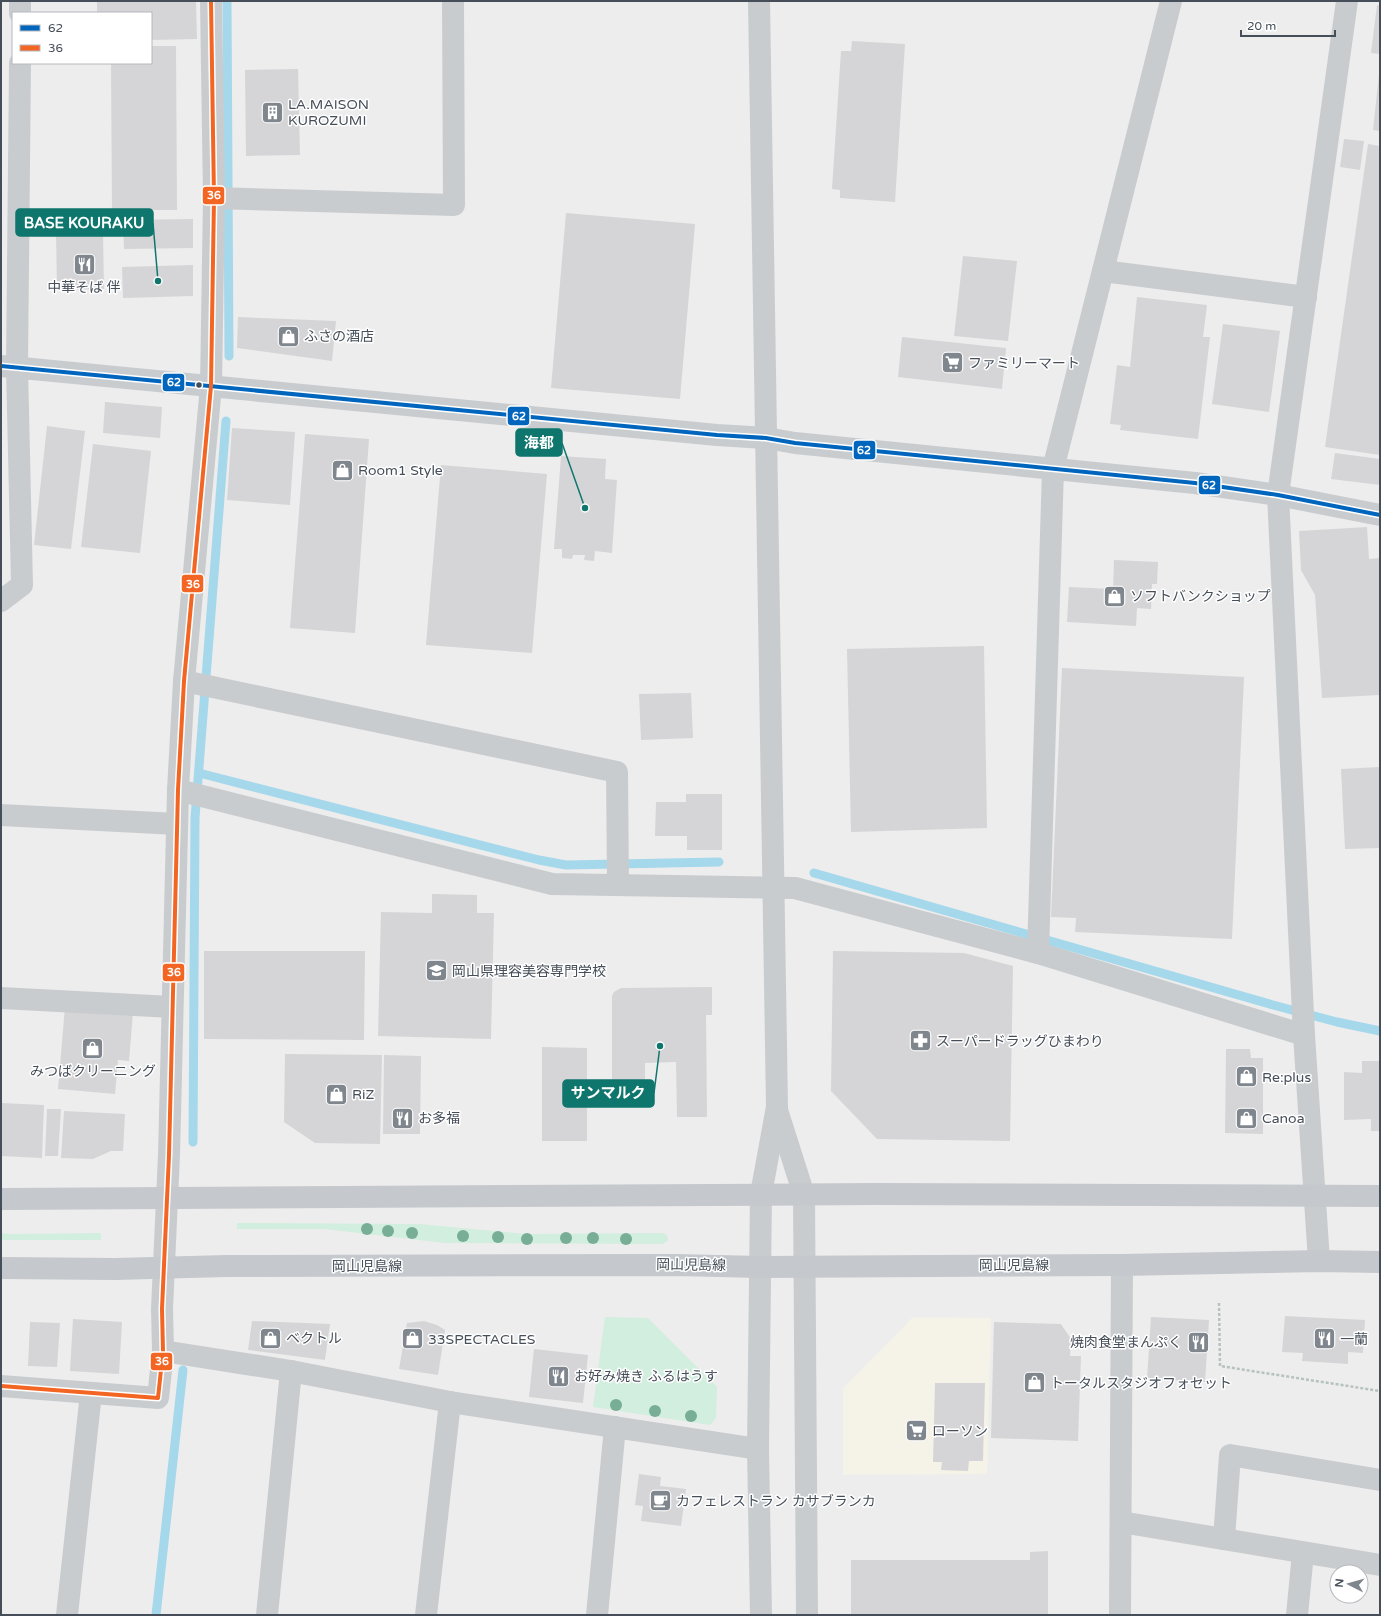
<svg xmlns="http://www.w3.org/2000/svg" width="1381" height="1616" font-family="'Varela Round','Noto Sans JP',sans-serif">
<rect width="100%" height="100%" fill="#eeeded"/>
<polygon fill="#f5f2e8" points="913,1317 991,1318 987,1474 843,1475 843,1388"/>
<g fill="#d1eede">
<path d="M237 1223 419 1224 526 1234 663 1233C667 1234 668 1237 668 1241L662 1244 445 1243 324 1229H237Z"/>
<polygon points="1,1233 12,1234 101,1233 101,1240 1,1240"/>
<polygon points="605,1317 648,1318 717,1387 716,1418 710,1425 593,1407"/>
</g>
<g fill="none" stroke-linecap="round" stroke-linejoin="round">
<g stroke="#a6d8eb" stroke-width="9">
<polyline points="227,1 229,356"/>
<polyline points="199,773 539,860 566,865 719,862"/>
<polyline points="814,873 1273,1005 1337,1022 1380,1031"/>
<polyline points="193,1142 195,818 226,421"/>
<polyline points="156,1615 183,1370"/>
</g>
</g>
<g fill="#d5d5d7">
<polygon points="97,1 196,1 197,39 151,40 151,13 97,13"/>
<polygon points="1377,5 1380,6 1380,54 1371,53"/>
<polygon points="852,41 905,44 895,202 840,198 840,190 832,189 841,51 851,51"/>
<polygon points="151,46 176,46 177,210 112,210 111,63 151,63"/>
<polygon points="298,69 300,155 246,156 245,70"/>
<polygon points="1379,74 1380,74 1380,131 1373,130"/>
<polygon points="1344,139 1364,141 1360,170 1340,167"/>
<polygon points="1368,144 1380,146 1380,455 1325,447"/>
<polygon points="566,213 695,224 680,399 551,388"/>
<polygon points="193,219 193,248 124,249 123,220"/>
<polygon points="103,231 104,289 57,290 56,232"/>
<polygon points="963,256 1017,261 1008,341 954,336"/>
<polygon points="193,265 193,296 123,298 122,267"/>
<polygon points="1137,297 1207,305 1203,337 1210,337 1198,439 1120,430 1121,425 1110,424 1117,365 1130,367"/>
<polygon points="238,317 336,321 332,361 237,348"/>
<polygon points="1223,324 1280,331 1269,412 1212,404"/>
<polygon points="902,337 1006,348 1002,389 898,377"/>
<polygon points="105,402 162,407 160,438 103,433"/>
<polygon points="47,426 85,431 71,549 34,545"/>
<polygon points="232,428 295,432 290,505 227,500"/>
<polygon points="305,434 369,439 355,633 290,628"/>
<polygon points="93,444 151,451 140,553 81,547"/>
<polygon points="1335,453 1380,459 1380,485 1331,479"/>
<polygon points="561,456 606,459 605,479 617,480 612,553 595,551 594,561 584,560 585,555 573,555 572,559 562,558 562,549 554,549"/>
<polygon points="441,465 547,474 532,653 426,645"/>
<polygon points="1367,527 1369,559 1380,558 1380,695 1322,698 1315,595 1301,570 1299,531"/>
<polygon points="1114,560 1158,562 1157,584 1152,584 1151,609 1137,608 1136,626 1067,622 1069,587 1113,589"/>
<polygon points="984,646 987,828 851,832 847,649"/>
<polygon points="1062,668 1244,677 1232,939 1075,932 1076,918 1051,917"/>
<polygon points="691,693 693,738 641,740 639,694"/>
<polygon points="1380,767 1380,848 1345,849 1341,769"/>
<polygon points="686,794 722,794 722,850 687,850 687,836 655,836 656,802 686,802"/>
<polygon points="432,894 477,895 477,913 494,913 491,1039 378,1036 381,912 432,913"/>
<polygon points="204,951 365,951 364,1040 204,1039"/>
<polygon points="833,951 964,953 1013,966 1010,1141 877,1139 831,1091"/>
<polygon points="712,987 712,1015 706,1015 707,1117 677,1117 676,1062 645,1063 645,1103 612,1104 612,996 614,992 621,988"/>
<polygon points="65,1007 133,1013 129,1061 118,1060 115,1094 58,1089"/>
<polygon points="542,1047 587,1048 587,1141 542,1141"/>
<polygon points="1226,1049 1250,1049 1251,1058 1263,1058 1263,1134 1225,1133"/>
<polygon points="285,1054 382,1055 380,1144 315,1143 284,1122"/>
<polygon points="384,1055 421,1056 420,1134 383,1134"/>
<polygon points="1362,1061 1380,1061 1380,1131 1371,1131 1371,1119 1344,1120 1344,1072 1362,1073"/>
<polygon points="1,1103 44,1105 42,1158 1,1156"/>
<polygon points="47,1109 61,1109 58,1156 45,1156"/>
<polygon points="64,1111 125,1114 123,1151 111,1151 93,1159 61,1158"/>
<polygon points="1285,1316 1365,1320 1363,1353 1348,1352 1348,1364 1302,1361 1303,1353 1282,1352"/>
<polygon points="1151,1317 1209,1320 1205,1382 1147,1379"/>
<polygon points="73,1319 122,1322 119,1374 70,1371"/>
<polygon points="252,1321 330,1324 325,1360 248,1350"/>
<polygon points="424,1321 437,1325 445,1330 438,1375 399,1369 407,1323"/>
<polygon points="30,1322 60,1323 57,1367 28,1366"/>
<polygon points="994,1322 1061,1324 1071,1339 1070,1356 1081,1356 1078,1441 991,1438"/>
<polygon points="534,1349 588,1355 583,1403 529,1397"/>
<polygon points="935,1383 985,1383 983,1461 969,1461 968,1471 941,1470 942,1462 933,1462"/>
<polygon points="639,1474 661,1477 660,1486 686,1489 681,1526 641,1521 643,1506 635,1505"/>
<polygon points="1048,1551 1048,1615 851,1615 851,1560 1030,1560 1030,1552"/>
</g>
<g fill="none" stroke-linecap="round" stroke-linejoin="round">
<polyline stroke="#b6c2bf" stroke-width="2.5" stroke-dasharray="3 2" stroke-linecap="butt" points="1219,1303 1220,1366 1380,1391"/>
<g stroke="#c9ccce" stroke-width="22">
<polyline points="759,1 777,1107 761,1194 758,1449 761,1615"/>
<polyline points="20,13 20,1"/>
<polyline points="214,198 454,205 453,1"/>
<polyline points="1103,271 1306,297"/>
<polyline points="1,366 717,435 766,438 795,443 1195,483 1278,495 1380,515"/>
<polyline points="1,601 22,585 17,367 20,63"/>
<polyline points="184,681 617,772 618,884"/>
<polyline points="178,790 552,884 795,888 1038,953 1304,1035"/>
<polyline points="1,815 177,824"/>
<polyline points="1038,953 1053,469 1171,1"/>
<polyline points="1,998 172,1007"/>
<polyline points="777,1110 804,1195 807,1615"/>
<polyline points="1319,1261 1304,1035 1278,495 1347,1"/>
<polyline points="163,1351 291,1371 450,1402 758,1449"/>
<polyline points="1,1386 158,1398 163,1351 162,1309 169,1155 178,790 184,681 211,386 214,198 211,1"/>
<polyline points="1121,1522 1380,1565"/>
<polyline points="1224,1539 1230,1455 1380,1480"/>
<polyline points="67,1615 91,1393"/>
<polyline points="267,1615 291,1371"/>
<polyline points="426,1615 450,1402"/>
<polyline points="597,1615 615,1427"/>
<polyline points="1120,1615 1122,1265"/>
<polyline points="1297,1615 1303,1553"/>
</g>
<g stroke="#c5c8cc" stroke-width="22">
<polyline points="1,1199 876,1194 1380,1196"/>
<polyline points="1,1268 115,1269 227,1266 676,1265 760,1267 1122,1265 1319,1261 1380,1262"/>
</g>
<defs>
<polyline id="bus-1" points="1,366 717,435 766,438 795,443 1195,483 1278,495 1380,515"/>
<polyline id="bus-2" points="1,1386 158,1398 163,1351 162,1309 169,1155 178,790 184,681 211,386 214,198 211,1"/>
</defs>
<use href="#bus-1" stroke="#fff" stroke-width="7"/>
<use href="#bus-2" stroke="#fff" stroke-width="7"/>
<use href="#bus-1" stroke="#0065bd" stroke-width="4"/>
<use href="#bus-2" stroke="#f26522" stroke-width="4"/>
</g>
<g fill="#78ad96">
<circle cx="367" cy="1229" r="6"/>
<circle cx="388" cy="1231" r="6"/>
<circle cx="412" cy="1233" r="6"/>
<circle cx="463" cy="1236" r="6"/>
<circle cx="498" cy="1237" r="6"/>
<circle cx="566" cy="1238" r="6"/>
<circle cx="593" cy="1238" r="6"/>
<circle cx="527" cy="1239" r="6"/>
<circle cx="626" cy="1239" r="6"/>
<circle cx="616" cy="1405" r="6"/>
<circle cx="655" cy="1411" r="6"/>
<circle cx="691" cy="1416" r="6"/>
</g>
<defs>
<symbol id="building-square" viewBox="-11 -11 22 22"><rect x="-9" y="-9" width="18" height="18" rx="4" fill="#80868d" stroke="#fff"/><path d="M-4-6H4V6H1V3H-1V6H-4ZM-2.5-4.3h1.7v1.8h-1.7ZM.8-4.3h1.7v1.8H.8ZM-2.5-1h1.7V.8h-1.7ZM.8-1h1.7V.8H.8Z" fill="#fff"/></symbol>
<symbol id="restaurant-square" viewBox="-11 -11 22 22"><rect x="-9" y="-9" width="18" height="18" rx="4" fill="#80868d" stroke="#fff"/><path d="M-5-6h1v4h1v-4h1v4h1v-4h1v5L-1.5 .5V6h-2V.5L-5-1ZM5-6V6H3V1.5H1.5Q1.5-4 5-6Z" fill="#fff"/></symbol>
<symbol id="shop-square" viewBox="-11 -11 22 22"><rect x="-9" y="-9" width="18" height="18" rx="4" fill="#80868d" stroke="#fff"/><path d="M-5-2.5h2.3a2.7 3.5 0 0 1 5.4 0H5L5.5 6h-11ZM-1.5-2.5h3a1.5 2.3 0 0 0-3 0Z" fill="#fff"/></symbol>
<symbol id="supermarket-square" viewBox="-11 -11 22 22"><rect x="-9" y="-9" width="18" height="18" rx="4" fill="#80868d" stroke="#fff"/><path d="M-6-5.5h2.5l.6 2H6L4.5 2H-2.5L-4.4-4H-6ZM-1.5 3.2a1.3 1.3 0 1 0 .1 0ZM3 3.2a1.3 1.3 0 1 0 .1 0Z" fill="#fff"/></symbol>
<symbol id="university-square" viewBox="-11 -11 22 22"><rect x="-9" y="-9" width="18" height="18" rx="4" fill="#80868d" stroke="#fff"/><path d="M0-5L7-2L0 1L-7-2ZM-4 1L0 2.5L4 1V4Q0 6-4 4Z" fill="#fff"/></symbol>
<symbol id="pharmacy-square" viewBox="-11 -11 22 22"><rect x="-9" y="-9" width="18" height="18" rx="4" fill="#80868d" stroke="#fff"/><path d="M-2-6h4v4h4v4h-4v4h-4v-4h-4v-4h4Z" fill="#fff"/></symbol>
<symbol id="cafe-square" viewBox="-11 -11 22 22"><rect x="-9" y="-9" width="18" height="18" rx="4" fill="#80868d" stroke="#fff"/><path d="M-5.5-4.5H6V0H3Q3 3.5 0 3.5H-2.5Q-5.5 3.5-5.5 0ZM3-3.2v2h1.7v-2ZM-6 4.5H4V6H-6Z" fill="#fff"/></symbol>
</defs>
<g fill-rule="evenodd">
<use href="#building-square" x="260" y="100" width="25" height="25"/>
<use href="#restaurant-square" x="72" y="252" width="25" height="25"/>
<use href="#shop-square" x="276" y="324" width="25" height="25"/>
<use href="#supermarket-square" x="940" y="350" width="25" height="25"/>
<use href="#shop-square" x="330" y="458" width="25" height="25"/>
<use href="#shop-square" x="1102" y="584" width="25" height="25"/>
<use href="#university-square" x="424" y="958" width="25" height="25"/>
<use href="#pharmacy-square" x="908" y="1028" width="25" height="25"/>
<use href="#shop-square" x="80" y="1036" width="25" height="25"/>
<use href="#shop-square" x="1234" y="1064" width="25" height="25"/>
<use href="#shop-square" x="324" y="1082" width="25" height="25"/>
<use href="#restaurant-square" x="390" y="1106" width="25" height="25"/>
<use href="#shop-square" x="1234" y="1106" width="25" height="25"/>
<use href="#shop-square" x="258" y="1326" width="25" height="25"/>
<use href="#shop-square" x="400" y="1326" width="25" height="25"/>
<use href="#restaurant-square" x="1312" y="1326" width="25" height="25"/>
<use href="#restaurant-square" x="1186" y="1330" width="25" height="25"/>
<use href="#restaurant-square" x="546" y="1364" width="25" height="25"/>
<use href="#shop-square" x="1022" y="1370" width="25" height="25"/>
<use href="#supermarket-square" x="904" y="1418" width="25" height="25"/>
<use href="#cafe-square" x="648" y="1488" width="25" height="25"/>
</g>
<circle fill="#454e59" stroke="#fff" stroke-width="1.5" cx="199" cy="385" r="3.5"/>
<g text-anchor="middle" dominant-baseline="central" stroke-width="3" stroke-linejoin="round" paint-order="stroke">
<g font-size="14" fill="#454e59" stroke="#fff" text-anchor="start">
<text x="288" y="104">LA.MAISON<tspan x="288" dy="16">KUROZUMI</tspan></text>
<text x="84" y="287" text-anchor="middle">中華そば 伴</text>
<text x="304" y="336">ふさの酒店</text>
<text x="968" y="363">ファミリーマート</text>
<text x="358" y="470">Room1 Style</text>
<text x="1130" y="596">ソフトバンクショップ</text>
<text x="452" y="971">岡山県理容美容専門学校</text>
<text x="936" y="1041">スーパードラッグひまわり</text>
<text x="93" y="1071" text-anchor="middle">みつばクリーニング</text>
<text x="1262" y="1077">Re:plus</text>
<text x="352" y="1094">RiZ</text>
<text x="418" y="1118">お多福</text>
<text x="1262" y="1118">Canoa</text>
<text x="286" y="1338">ベクトル</text>
<text x="428" y="1339">33SPECTACLES</text>
<text x="1340" y="1339">一蘭</text>
<text x="1182" y="1342" text-anchor="end">焼肉食堂まんぷく</text>
<text x="574" y="1376">お好み焼き ふるはうす</text>
<text x="1050" y="1383">トータルスタジオフォセット</text>
<text x="932" y="1431">ローソン</text>
<text x="676" y="1501">カフェレストラン カサブランカ</text>
</g>
<g font-size="14" fill="#454e59" stroke="#fff">
<text transform="translate(691 1265) rotate(1)">岡山児島線</text>
<text x="1014" y="1265">岡山児島線</text>
<text x="367" y="1266">岡山児島線</text>
</g>
</g>
<path fill="none" stroke="#0f766e" stroke-width="1.5" d="M158 281L153 223M585 508L562 443M660 1046L654 1093"/>
<g fill="#0f766e" stroke="#fff" stroke-width="1.5">
<circle cx="158" cy="281" r="4"/>
<circle cx="585" cy="508" r="4"/>
<circle cx="660" cy="1046" r="4"/>
</g>
<g fill="#0f766e" stroke="#0f766e" stroke-width="1.5">
<rect x="16" y="209" width="137" height="27" rx="4"/>
<rect x="516" y="429" width="46" height="27" rx="4"/>
<rect x="563" y="1080" width="91" height="27" rx="4"/>
</g>
<g font-size="15" text-anchor="middle" font-weight="bold" fill="#fff">
<text x="84" y="228">BASE KOURAKU</text>
<text x="539" y="448">海都</text>
<text x="608" y="1098">サンマルク</text>
</g>
<g stroke="#fff" stroke-width="1.5">
<rect x="202" y="186" width="23" height="19" rx="4" fill="#f26522"/>
<rect x="162" y="373" width="23" height="19" rx="4" fill="#0065bd"/>
<rect x="507" y="406" width="23" height="20" rx="4" fill="#0065bd"/>
<rect x="853" y="440" width="23" height="20" rx="4" fill="#0065bd"/>
<rect x="1198" y="475" width="23" height="20" rx="4" fill="#0065bd"/>
<rect x="181" y="574" width="23" height="19" rx="4" fill="#f26522"/>
<rect x="162" y="963" width="23" height="19" rx="4" fill="#f26522"/>
<rect x="150" y="1352" width="23" height="19" rx="4" fill="#f26522"/>
</g>
<g font-size="11" text-anchor="middle" font-weight="bold" fill="#fff">
<text x="214" y="199">36</text>
<text x="174" y="386">62</text>
<text x="519" y="420">62</text>
<text x="864" y="454">62</text>
<text x="1209" y="489">62</text>
<text x="193" y="588">36</text>
<text x="174" y="976">36</text>
<text x="162" y="1365">36</text>
</g>
<rect width="1381" height="1616" fill="none" stroke="#454e59" stroke-width="4"/>
<rect x="12" y="12" width="140" height="52" fill="#ffffff" stroke="#b5b8bd"/>
<rect x="20" y="25" width="20" height="6" fill="#0065bd" stroke="#b5b8bd"/>
<text x="48" y="32" font-size="12" fill="#454e59">62</text>
<rect x="20" y="45" width="20" height="6" fill="#f26522" stroke="#b5b8bd"/>
<text x="48" y="52" font-size="12" fill="#454e59">36</text>
<g transform="translate(1349 1584) rotate(276)"><circle r="19" fill="#ffffff" stroke="#b5b8bd"/>
<path d="M0-3L7 15L0 10L-7 15Z" fill="#80868d"/>
<text y="-6" font-size="11" font-weight="bold" text-anchor="middle" fill="#454e59">N</text>
</g>
<path d="M1241 30v6h94v-6" fill="none" stroke="#454e59" stroke-width="2"/>
<text x="1247" y="30" font-size="12" fill="#454e59" stroke="#ffffff" stroke-width="3" paint-order="stroke">20 m</text>
</svg>
